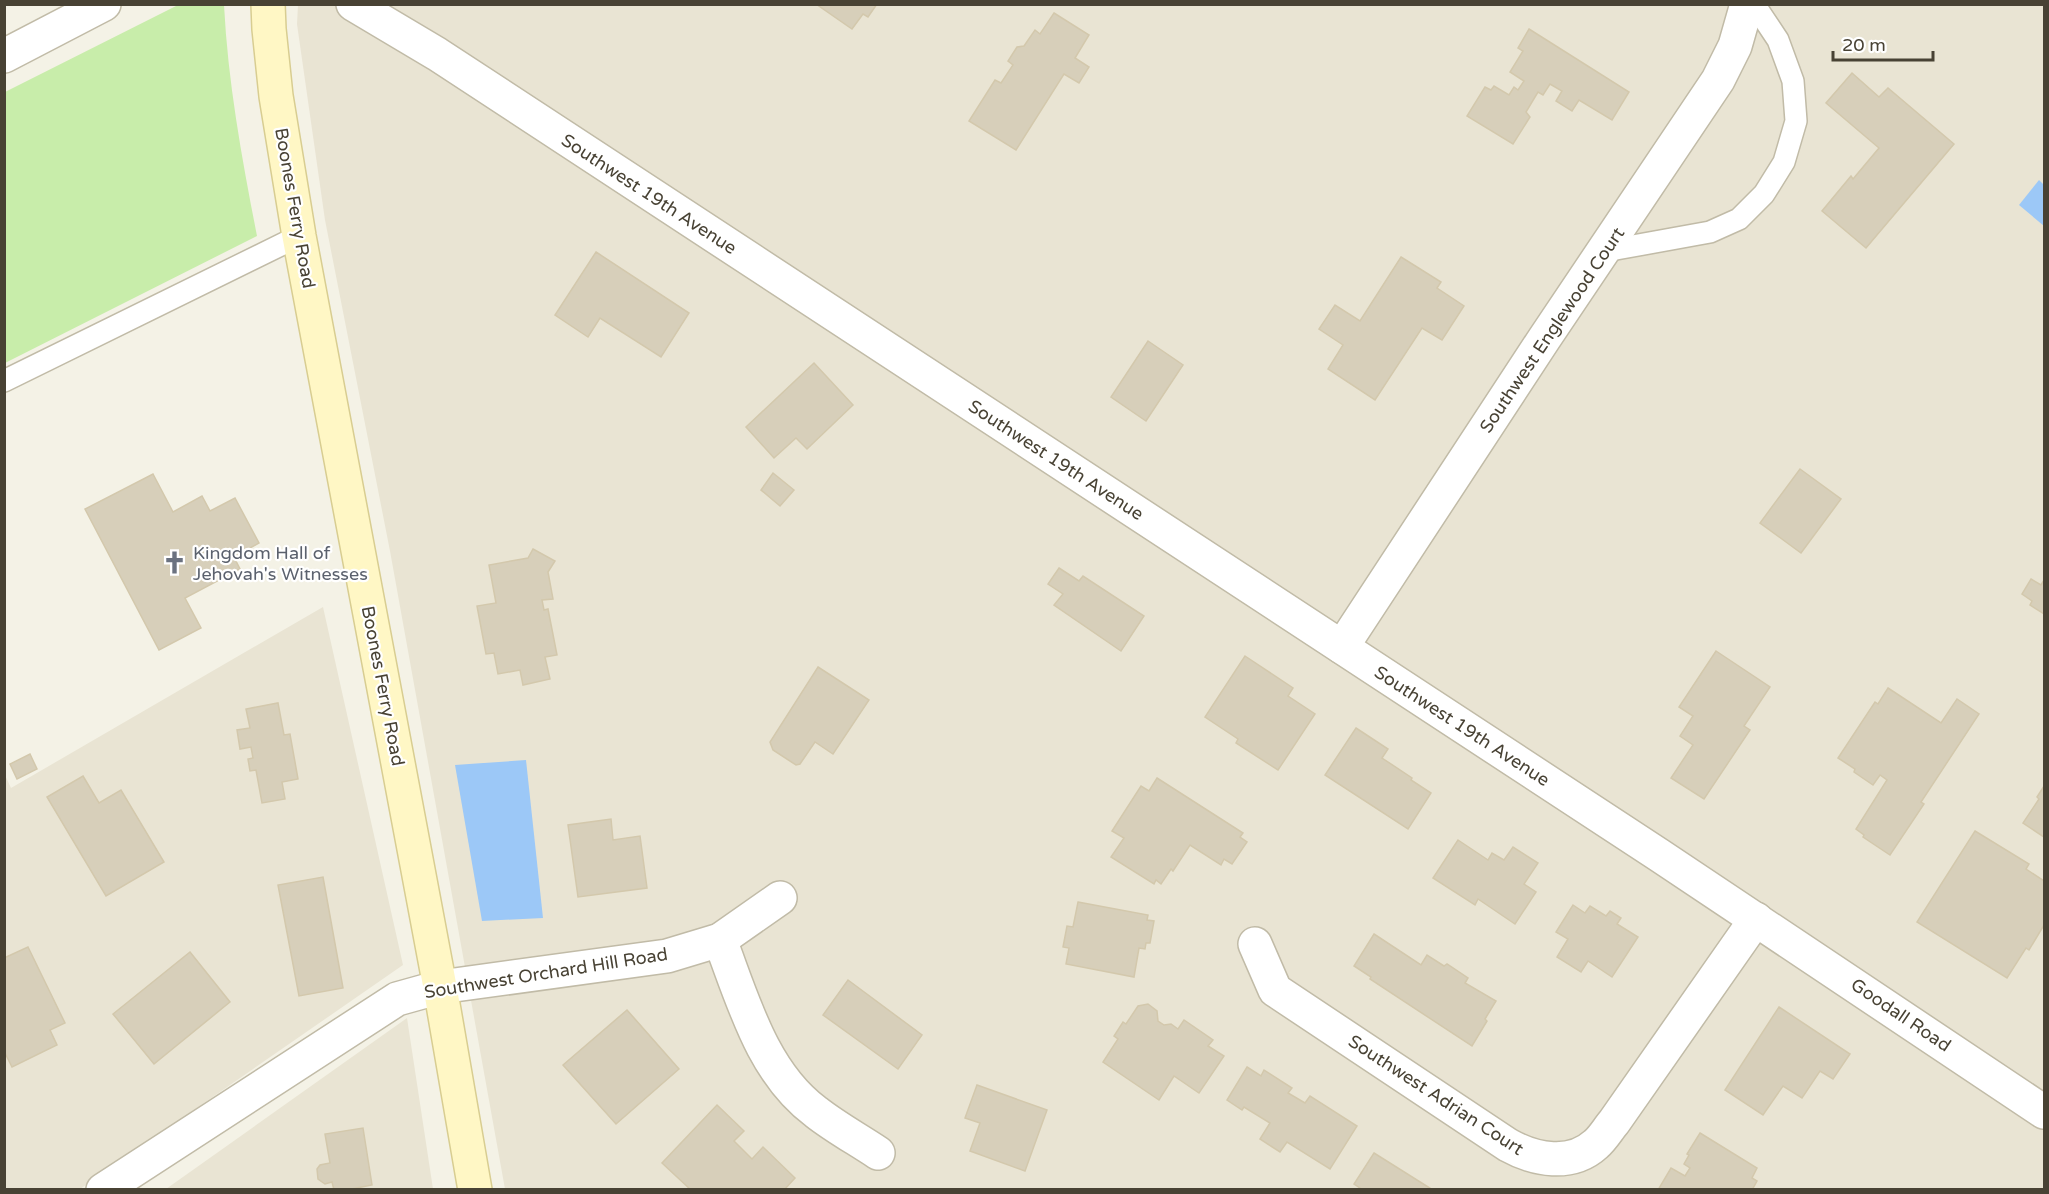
<svg xmlns="http://www.w3.org/2000/svg" width="2049" height="1194" font-family="'Varela Round',sans-serif">
<rect width="100%" height="100%" fill="#f4f2e6"/>
<g fill="#e9e4d3">
<polygon points="298,5 2044,5 2044,1189 505,1189 390,551 325,220 297,24"/>
<polygon points="323,607 403,965 80,1189 5,1189 4,773 11,788"/>
<polygon points="407,1018 433,1189 166,1189"/>
</g>
<path fill="#c8edaa" d="M178 5H224C228 83 242 159 257 236L5 363V92Z"/>
<g fill="#9cc8f7">
<polygon points="2039,180 2044,185 2044,226 2019,205"/>
<polygon points="526,760 543,918 482,921 455,765"/>
</g>
<g fill="#d7cfba" stroke="#d3c8ac" stroke-width="1.5">
<polygon points="816,4 877,4 868,17 863,14 852,29"/>
<polygon points="1054,13 1089,35 1075,58 1089,67 1079,83 1064,74 1016,150 969,121 995,80 1001,83 1013,65 1008,61 1017,47 1024,46 1035,30 1040,34"/>
<polygon points="1529,29 1629,92 1612,120 1579,100 1572,111 1556,101 1562,91 1550,84 1543,95 1538,92 1526,112 1530,117 1513,144 1467,116 1485,87 1491,90 1494,86 1509,95 1514,87 1518,90 1524,81 1510,72 1523,51 1518,48"/>
<polygon points="1852,73 1879,97 1888,88 1954,144 1866,248 1822,211 1851,176 1853,179 1879,148 1826,103"/>
<polygon points="596,252 689,313 661,357 600,318 588,337 555,315"/>
<polygon points="1401,257 1441,282 1437,288 1464,306 1442,340 1422,328 1375,400 1328,369 1343,345 1319,329 1335,305 1360,321"/>
<polygon points="1148,341 1183,365 1146,421 1111,397"/>
<polygon points="814,363 853,405 807,449 796,438 774,458 746,427"/>
<polygon points="1800,469 1841,499 1801,553 1760,523"/>
<polygon points="773,473 794,490 780,506 761,490"/>
<polygon points="153,474 173,512 202,496 210,511 235,498 259,543 234,557 240,569 185,598 201,628 159,650 85,509"/>
<polygon points="533,549 555,561 548,572 553,599 542,600 544,610 548,609 557,655 545,657 550,679 523,685 520,670 498,674 494,653 486,654 477,606 496,603 489,565 528,558"/>
<polygon points="1059,568 1079,581 1083,576 1144,616 1121,651 1054,605 1063,594 1048,584"/>
<polygon points="2031,579 2041,585 2044,580 2044,614 2030,605 2032,601 2022,594"/>
<polygon points="1716,651 1770,687 1744,726 1750,730 1704,799 1671,778 1693,745 1680,736 1693,716 1679,707"/>
<polygon points="1245,656 1293,688 1288,696 1315,714 1278,770 1236,743 1238,739 1205,717"/>
<polygon points="818,667 869,700 833,754 815,742 800,764 796,765 773,750 770,742"/>
<polygon points="1888,688 1941,723 1957,699 1979,714 1921,802 1924,804 1890,855 1863,837 1864,835 1856,829 1887,780 1880,775 1873,785 1854,772 1855,769 1838,758 1875,702 1878,704"/>
<polygon points="278,703 284,735 290,734 298,779 282,782 285,799 262,803 256,770 250,771 248,759 253,758 251,747 240,749 237,730 250,728 246,709"/>
<polygon points="1356,728 1388,749 1382,758 1412,778 1411,780 1431,793 1408,829 1325,775"/>
<polygon points="30,754 37,769 17,779 10,764"/>
<polygon points="83,776 99,803 121,790 164,862 106,896 47,797"/>
<polygon points="1157,778 1243,833 1240,837 1247,842 1232,864 1224,859 1221,865 1190,845 1173,871 1171,869 1161,884 1156,880 1154,884 1111,857 1124,838 1112,831 1141,786 1149,791"/>
<polygon points="2044,786 2044,837 2023,823 2039,799 2037,797"/>
<polygon points="611,819 613,840 640,836 647,888 578,897 568,825"/>
<polygon points="1975,831 2029,864 2026,869 2044,881 2044,925 2029,950 2026,948 2007,978 1917,922"/>
<polygon points="1458,840 1488,860 1492,853 1504,860 1513,847 1538,863 1524,884 1536,892 1515,924 1478,899 1475,905 1433,878"/>
<polygon points="323,877 343,988 299,996 278,885"/>
<polygon points="1078,902 1148,915 1147,920 1154,921 1150,943 1146,943 1145,949 1139,948 1134,977 1066,964 1069,948 1063,947 1067,926 1073,927"/>
<polygon points="1573,905 1585,913 1590,906 1606,916 1610,911 1621,918 1617,924 1638,937 1612,977 1588,961 1581,972 1557,957 1568,939 1556,932"/>
<polygon points="1374,934 1421,965 1427,955 1444,966 1447,964 1468,978 1465,983 1496,1001 1485,1019 1487,1021 1472,1046 1370,979 1371,977 1354,966"/>
<polygon points="28,947 65,1023 50,1030 57,1045 12,1067 4,1051 4,958"/>
<polygon points="190,952 230,1002 154,1064 113,1014"/>
<polygon points="848,980 922,1035 898,1069 823,1015"/>
<polygon points="1148,1004 1157,1011 1158,1021 1164,1025 1171,1024 1178,1029 1184,1020 1213,1040 1208,1046 1224,1056 1199,1093 1174,1076 1159,1100 1103,1062 1118,1039 1114,1036 1123,1022 1126,1024 1138,1006"/>
<polygon points="1779,1007 1850,1054 1833,1079 1820,1071 1802,1098 1783,1086 1763,1115 1725,1090"/>
<polygon points="627,1010 679,1069 616,1124 563,1065"/>
<polygon points="1247,1067 1261,1076 1264,1070 1292,1088 1288,1093 1305,1103 1310,1096 1357,1126 1330,1169 1287,1142 1280,1152 1260,1139 1270,1123 1244,1107 1242,1110 1227,1100"/>
<polygon points="977,1085 1047,1110 1025,1171 970,1151 980,1123 965,1118"/>
<polygon points="717,1105 744,1131 734,1141 752,1159 763,1147 795,1178 784,1190 691,1190 662,1163"/>
<polygon points="363,1128 372,1185 347,1190 334,1190 332,1182 325,1184 318,1179 317,1169 320,1165 330,1163 325,1134"/>
<polygon points="1700,1133 1757,1168 1752,1178 1757,1181 1752,1190 1658,1190 1671,1168 1685,1176 1690,1168 1684,1164 1689,1155 1687,1154"/>
<polygon points="1374,1153 1433,1190 1363,1190 1354,1184"/>
</g>
<g fill="none" stroke-linecap="round" stroke-linejoin="round">
<defs>
<g id="service">
<polyline points="1605,251 1710,232 1739,219 1764,194 1784,162 1796,121 1793,81 1778,40 1754,4"/>
<polyline points="4,381 299,236"/>
</g>
<g id="minor">
<polyline points="4,56 104,4"/>
<polyline points="1342,647 1544,339 1718,80 1735,46 1747,4"/>
<path d="M720 940C743 1000 762 1072 816 1112 835 1127 857 1139 878 1153"/>
<path d="M1255 944 1275 990 1508 1145C1535 1160 1571 1167 1596 1144 1603 1138 1608 1129 1614 1122L1756 919"/>
<polyline points="103,1190 397,999 440,987 667,956 720,940 780,898"/>
</g>
<polyline id="tertiary" points="353,4 437,54 1659,855 2044,1112"/>
<polyline id="secondary" points="268,4 269,29 276,96 299,236 440,987 475,1190"/>
</defs>
<use href="#service" stroke="#c1bba7" stroke-width="24"/>
<use href="#minor" stroke="#c1bba7" stroke-width="36"/>
<use href="#tertiary" stroke="#c1bba7" stroke-width="36"/>
<use href="#secondary" stroke="#d8cd91" stroke-width="36"/>
<use href="#service" stroke="#fff" stroke-width="21"/>
<use href="#minor" stroke="#fff" stroke-width="33"/>
<use href="#tertiary" stroke="#fff" stroke-width="33"/>
<use href="#secondary" stroke="#fff7c5" stroke-width="33"/>
</g>
<defs>
<symbol id="church-bare" viewBox="-9 -9 18 18"><path d="M-1.2-6h2.4v3.5h3.3v2.4h-3.3V6h-2.4V-.1h-3.3v-2.4h3.3Z" fill="#6b7280" stroke="#fff" stroke-width="2.5" paint-order="stroke"/></symbol>
</defs>
<g fill-rule="evenodd">
<use href="#church-bare" x="158" y="546" width="33" height="33"/>
</g>
<g text-anchor="middle" dominant-baseline="central" stroke-width="4.5" stroke-linejoin="round" paint-order="stroke">
<g font-size="18" fill="#484234" stroke="#fff">
<text transform="translate(649 194) rotate(33)">Southwest 19th Avenue</text>
<text transform="translate(295 208) rotate(80)">Boones Ferry Road</text>
<text transform="translate(1552 330) rotate(-56)">Southwest Englewood Court</text>
<text transform="translate(1056 460) rotate(33)">Southwest 19th Avenue</text>
<text transform="translate(383 686) rotate(79)">Boones Ferry Road</text>
<text transform="translate(1462 726) rotate(33)">Southwest 19th Avenue</text>
<text transform="translate(546 973) rotate(-9)">Southwest Orchard Hill Road</text>
<text transform="translate(1901 1015) rotate(34)">Goodall Road</text>
<text transform="translate(1436 1095) rotate(33)">Southwest Adrian Court</text>
</g>
<g font-size="18" fill="#5b616d" stroke="#fff" text-anchor="start">
<text x="193" y="553">Kingdom Hall of<tspan x="193" dy="21">Jehovah's Witnesses</tspan></text>
</g>
</g>
<rect width="2049" height="1194" fill="none" stroke="#484234" stroke-width="12"/>
<path d="M1833 51v9h100v-9" fill="none" stroke="#484234" stroke-width="3"/>
<text x="1842" y="51" font-size="18" fill="#484234" stroke="#ffffff" stroke-width="4.5" paint-order="stroke">20 m</text>
</svg>
